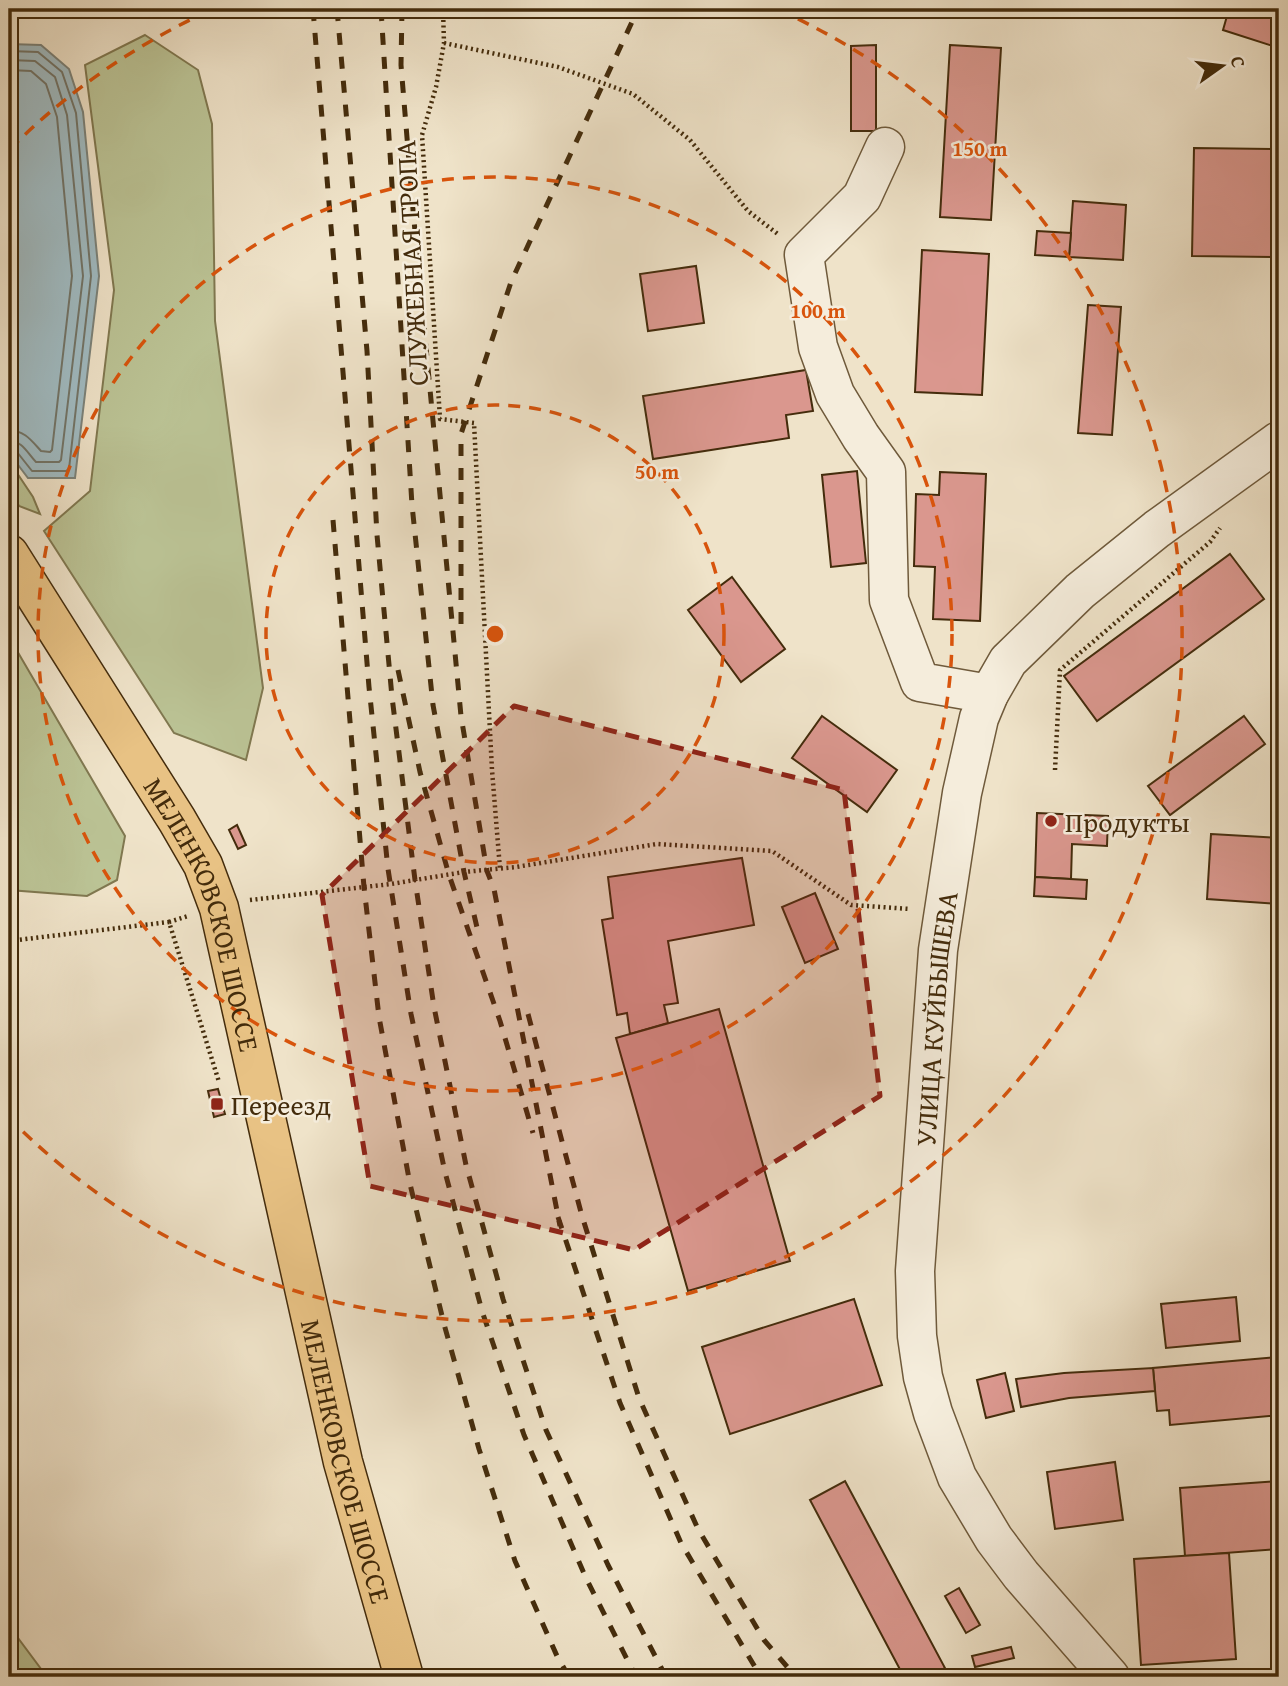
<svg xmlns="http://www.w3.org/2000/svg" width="1288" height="1686" font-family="'Gentium Book Plus',serif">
<rect width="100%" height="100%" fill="#efe3c9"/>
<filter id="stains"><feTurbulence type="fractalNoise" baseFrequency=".00286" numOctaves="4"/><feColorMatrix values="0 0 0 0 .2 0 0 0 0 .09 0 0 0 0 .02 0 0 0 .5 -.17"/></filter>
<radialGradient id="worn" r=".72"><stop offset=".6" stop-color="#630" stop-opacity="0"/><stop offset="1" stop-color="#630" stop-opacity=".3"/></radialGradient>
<g fill="#bbc395" stroke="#807850" stroke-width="2">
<polygon points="145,35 198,70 212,124 215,321 263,688 246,760 174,733 44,531 90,491 114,290 85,65"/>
<polygon points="9,461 33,497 40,514 19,506 9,487"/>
<polygon points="9,637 125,836 117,880 87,896 9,890"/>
<polygon points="9,1630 15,1634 47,1677 9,1677"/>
</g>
<polygon fill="#a0bbc2" stroke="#7b8279" stroke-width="2" points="9,44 41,45 69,69 83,112 99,276 75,478 28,478 9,453"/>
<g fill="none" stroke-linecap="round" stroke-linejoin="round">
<g stroke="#727467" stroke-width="2">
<polyline points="9,51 38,52 62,72 76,113 91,276 69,469 66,471 32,471 17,452 9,450"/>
<path d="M9 60 35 61 55 77 67 115 83 276 61 460 59 462H36C27 453 23 441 9 441"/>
<path d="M9 70 31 71 46 84 57 117 72 276 52 450 50 452 41 451C31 440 25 431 9 430"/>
</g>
</g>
<g fill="#da978e" stroke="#442c0c" stroke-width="2">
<polygon points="1229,9 1279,9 1279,48 1223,30"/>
<polygon points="876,45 876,131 851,131 851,46"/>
<polygon points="950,45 1001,48 991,220 940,217"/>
<polygon points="1194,148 1275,149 1274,257 1192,256"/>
<polygon points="1073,201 1126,205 1123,260 1069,257"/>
<polygon points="1037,231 1071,233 1069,257 1035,255"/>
<polygon points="922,250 989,254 982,395 915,392"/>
<polygon points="696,266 704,323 648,331 640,274"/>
<polygon points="1088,305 1121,307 1112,435 1078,433"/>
<polygon points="806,370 813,411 786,415 789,438 653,459 643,396"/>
<polygon points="857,471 866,563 831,567 822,475"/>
<polygon points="940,472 986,474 980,621 933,619 935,567 914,566 916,494 939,495"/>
<polygon points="1230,554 1264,599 1097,721 1064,676"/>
<polygon points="732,577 785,649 741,682 688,610"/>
<polygon points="822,716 897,770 867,812 792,758"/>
<polygon points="1244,716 1265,744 1170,815 1148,786"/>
<polygon points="1037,813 1108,816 1107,846 1072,844 1071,879 1035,877"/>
<polygon points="237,825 246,845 238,849 229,830"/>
<polygon points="1211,834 1279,838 1279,904 1207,899"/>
<polygon points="742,858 754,925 668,941 678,1003 664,1005 668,1023 630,1034 627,1013 617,1015 602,920 613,918 608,877"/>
<polygon points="1035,877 1087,880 1086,899 1034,896"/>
<polygon points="815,893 838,949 805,963 782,907"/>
<polygon points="719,1009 790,1261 688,1291 616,1038"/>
<polygon points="218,1089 225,1114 214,1117 208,1091"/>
<polygon points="1236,1297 1240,1341 1166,1348 1161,1304"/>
<polygon points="854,1299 882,1385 730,1434 702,1347"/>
<polygon points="1279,1357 1279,1415 1170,1425 1169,1410 1157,1411 1153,1368"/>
<polygon points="1153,1368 1155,1391 1069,1398 1021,1407 1016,1379 1064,1373"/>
<polygon points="1005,1373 1014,1411 986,1418 977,1380"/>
<polygon points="1115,1462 1123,1520 1055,1529 1047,1472"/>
<polygon points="845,1481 945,1668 928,1677 904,1677 810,1500"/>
<polygon points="1279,1481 1279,1549 1185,1556 1180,1488"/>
<polygon points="1229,1553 1236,1659 1141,1665 1134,1559"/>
<polygon points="959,1588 980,1625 966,1633 945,1596"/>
<polygon points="1011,1647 1014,1658 975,1667 972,1656"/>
<polygon points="1279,1666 1279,1677 1257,1677"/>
</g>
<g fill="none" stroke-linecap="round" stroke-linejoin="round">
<defs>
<g id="minor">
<polyline points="885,147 862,197 804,255 818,347 835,394 861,437 886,472 889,600 920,682 989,694"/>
<path id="s1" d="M1110 1677 1021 1575 994 1539 957 1477 933 1413 923 1377 917 1336 915 1271 938 950 962 793 979 718 989 694 1008 661 1080 591 1157 529 1279 441"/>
</g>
<g id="major">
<path id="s2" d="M9 554 177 820 203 865 219 908 343 1462 404 1677"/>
</g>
</defs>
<use href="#minor" stroke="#6f5a3b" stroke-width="41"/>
<use href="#major" stroke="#442c0c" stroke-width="41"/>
<g stroke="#442c0c" stroke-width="4.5" stroke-dasharray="2 3.5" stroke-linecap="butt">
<polyline points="443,9 444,43 436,87 422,135 440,419 474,423 492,770 500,869"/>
<polyline points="444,43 558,67 633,94 690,140 748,211 779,235"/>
<polyline points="1055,770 1060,670 1210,542 1220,528"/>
<polyline points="250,900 391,884 464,872 516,867 657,844 772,851 851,905 910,909"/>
<polyline points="169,922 188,916"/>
<polyline points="9,941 169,922 219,1082"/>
</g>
<use href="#minor" stroke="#f5eddc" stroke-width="38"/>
<use href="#major" stroke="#e8c284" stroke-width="38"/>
<g stroke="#442c0c" stroke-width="5" stroke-dasharray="12 12" stroke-linecap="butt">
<polyline points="313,9 369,687 388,869 411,1014 445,1172 482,1311 524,1435 586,1578 636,1677"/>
<polyline points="337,9 367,351 377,535 392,697 415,880 434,1007 466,1165 503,1299 546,1430 608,1565 666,1677"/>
<polyline points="381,9 412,505 433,705 464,872 479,936"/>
<polyline points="402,9 401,65 413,210 461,716 487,871 494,889 560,1226"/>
<polyline points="333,520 364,887 379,1017 410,1184 444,1324 479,1449 515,1561 557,1656 569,1677"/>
<polyline points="461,624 461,434 511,282 638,9"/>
<polyline points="398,670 420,772 449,875 500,1021 533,1133"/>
<polyline points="528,1014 582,1216 639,1398 698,1529 764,1640 796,1677"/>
<polyline points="558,1217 620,1403 681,1543 761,1677"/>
</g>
</g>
<path fill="#8f2418" fill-opacity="0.2" stroke="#8f2418" stroke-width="5" stroke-dasharray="14 9" stroke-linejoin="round" d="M514 706 844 790 880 1096 634 1250 370 1186 322 895Z"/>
<g fill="none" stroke="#d8540c" stroke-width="3.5" stroke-dasharray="12 9">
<circle cx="495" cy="634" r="229"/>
<circle cx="495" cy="634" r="457"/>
<path d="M10 149A686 686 0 0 1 211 10M779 10A686 686 0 1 1 10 1119"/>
</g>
<g fill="#8f2418" stroke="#f5eddc" stroke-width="2.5">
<circle cx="1051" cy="821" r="7"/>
<rect x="210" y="1097" width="14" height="14" rx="3.5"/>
</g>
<g text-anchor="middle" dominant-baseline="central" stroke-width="5" stroke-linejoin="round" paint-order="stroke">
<g font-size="28" fill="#442c0c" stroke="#f5eddc">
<text transform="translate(411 263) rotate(-93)">СЛУЖЕБНАЯ ТРОПА</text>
<text stroke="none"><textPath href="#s2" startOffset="413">МЕЛЕНКОВСКОЕ ШОССЕ</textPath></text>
<text stroke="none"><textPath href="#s1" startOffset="718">УЛИЦА КУЙБЫШЕВА</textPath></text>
<text stroke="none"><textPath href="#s2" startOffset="980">МЕЛЕНКОВСКОЕ ШОССЕ</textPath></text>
</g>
<g font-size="28" fill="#442c0c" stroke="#f5eddc" text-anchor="start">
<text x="1065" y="821">Продукты</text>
<text x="231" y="1104">Переезд</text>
</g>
</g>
<circle cx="495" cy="634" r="10" fill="#d8540c" stroke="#f5eddc" stroke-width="3.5"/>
<g font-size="21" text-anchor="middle" font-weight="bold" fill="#d8540c" stroke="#f5eddc" stroke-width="5" stroke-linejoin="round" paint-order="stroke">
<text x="980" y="156">150 m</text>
<text x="818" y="318">100 m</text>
<text x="657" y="479">50 m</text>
</g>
<rect width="1288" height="1686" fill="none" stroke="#efe3c9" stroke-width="35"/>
<rect x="10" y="10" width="1267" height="1665" fill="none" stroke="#442c0c" stroke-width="3.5"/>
<rect x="18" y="18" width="1253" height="1651" fill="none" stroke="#442c0c" stroke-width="2"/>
<g transform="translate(1222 66) rotate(76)" stroke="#f5eddc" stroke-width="5" paint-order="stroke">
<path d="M0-5L12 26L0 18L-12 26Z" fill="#442c0c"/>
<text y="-10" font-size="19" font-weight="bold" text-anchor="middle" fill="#442c0c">С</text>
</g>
<rect width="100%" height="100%" filter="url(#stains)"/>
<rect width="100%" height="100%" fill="url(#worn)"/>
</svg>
